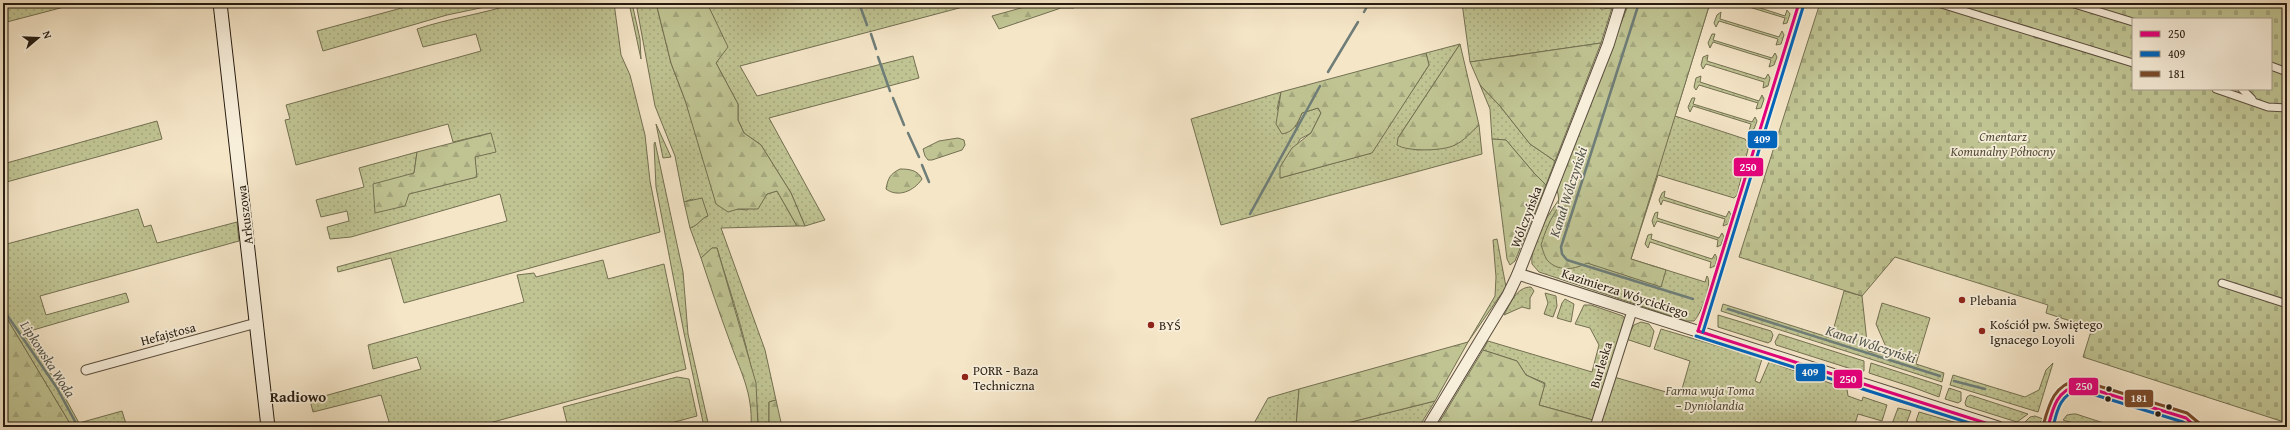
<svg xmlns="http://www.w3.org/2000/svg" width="2290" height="430" font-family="'Gentium Book Plus',serif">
<defs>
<pattern id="grass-dots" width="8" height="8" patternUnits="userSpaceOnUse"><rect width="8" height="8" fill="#c0c493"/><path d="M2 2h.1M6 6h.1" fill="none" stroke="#a5a87e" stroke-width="1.8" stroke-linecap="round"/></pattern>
<pattern id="forest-firs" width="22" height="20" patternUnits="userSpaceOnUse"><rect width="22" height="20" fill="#c0c493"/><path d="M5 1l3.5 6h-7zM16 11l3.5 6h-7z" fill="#a5a87e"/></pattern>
<pattern id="cemetery-stones" width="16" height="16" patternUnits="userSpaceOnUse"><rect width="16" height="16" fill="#c0c493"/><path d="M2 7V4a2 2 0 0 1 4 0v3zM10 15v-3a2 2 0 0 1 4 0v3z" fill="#a5a87e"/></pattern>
</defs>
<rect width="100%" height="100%" fill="#f5e6c8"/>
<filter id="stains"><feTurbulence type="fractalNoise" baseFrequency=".005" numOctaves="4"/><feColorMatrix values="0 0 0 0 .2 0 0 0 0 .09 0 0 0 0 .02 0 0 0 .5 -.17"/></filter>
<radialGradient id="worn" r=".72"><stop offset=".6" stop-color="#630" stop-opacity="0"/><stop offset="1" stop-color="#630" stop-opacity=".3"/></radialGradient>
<g fill="url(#grass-dots)" stroke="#737052">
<polygon points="3,3 67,3 68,6 3,23"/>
<polygon points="420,3 504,3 447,15 323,51 317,31"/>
<path d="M516 3H614L621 55 630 75 645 135 650 181 660 232 404 303 391 258 338 272 337 267 507 221 500 194 351 237 330 239 327 227 349 221 347 211 321 217 316 200 364 187 359 168 417 152 414 173 408 194 476 177 475 157 491 133 453 142 448 124 296 165 285 120 290 119 286 105 481 51 476 34 423 47 417 29C450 18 483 14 516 3Z"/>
<polygon points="629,3 632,3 640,39 641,59"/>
<path d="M636 3H656L671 63 685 100 738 209 747 210 764 198 767 194 777 191 797 226 721 228 765 350 776 400 769 402V427H758C758 371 733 302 717 248H712L701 258 690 228C699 225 701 218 708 216L692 199 684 202 675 156 655 106Z"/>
<polygon points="707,3 978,3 740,66 757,96 913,56 919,78 769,118 825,220 805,226 791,193 761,145 744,133 738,120 738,104 716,63 722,52"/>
<polygon points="1462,3 1594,3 1601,9 1612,8 1601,43 1470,62"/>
<path d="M1628 3H1710L1675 116 1745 139 1749 145 1737 195 1734 198 1658 175 1631 259 1705 282 1707 276C1713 283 1701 314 1694 321H1686L1539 272 1532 264C1530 241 1547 217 1560 198L1556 187Z"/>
<polygon points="1736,3 1745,3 1785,16 1787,10 1790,14 1787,23 1783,24 1785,18"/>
<polygon points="1721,12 1720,19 1779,37 1782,31 1784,35 1781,44 1776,45 1778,39 1719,21 1716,27 1714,23 1717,15"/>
<polygon points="1712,34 1715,34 1713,40 1772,58 1775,53 1777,57 1774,65 1769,67 1771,60 1713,42 1710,48 1708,43"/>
<polygon points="1460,44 1398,138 1417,150 1446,147 1455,145 1479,125 1482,154 1221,225 1191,119 1281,92 1277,109 1296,127 1302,113 1318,108 1321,113 1311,133 1300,139 1280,178 1371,153 1429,65 1426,53"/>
<polygon points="1708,55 1707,61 1765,79 1768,74 1770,78 1768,86 1763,88 1764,82 1706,64 1703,69 1701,65 1703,57"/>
<polygon points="1701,76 1700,82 1759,101 1762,95 1764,99 1761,108 1756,109 1758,103 1699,85 1696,90 1694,87 1696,78"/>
<polygon points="1480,85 1500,106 1530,144 1555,161 1546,185 1534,173 1506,140 1492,139 1490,109"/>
<polygon points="1692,98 1695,98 1693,104 1752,122 1755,117 1757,121 1754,129 1749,131 1751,124 1693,106 1690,112 1688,107"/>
<polygon points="157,121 162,139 3,183 3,164"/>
<polygon points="656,124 671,157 663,158"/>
<polygon points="655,142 683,272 688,334 709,427 704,427 684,333 656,187 654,144"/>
<polygon points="1665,191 1664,197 1726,217 1729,211 1731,215 1728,224 1723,226 1725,219 1663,200 1661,205 1659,200 1662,193"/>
<polygon points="138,209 144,227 151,225 157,243 237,222 239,241 40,296 46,315 126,293 129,302 23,333 56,381 79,423 122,411 127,427 72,427 6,317 3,307 3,245"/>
<polygon points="1658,212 1657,218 1719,238 1722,233 1724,237 1721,245 1717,247 1718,240 1657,221 1654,227 1652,221 1655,213"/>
<polygon points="1652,234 1651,239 1712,259 1715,254 1717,258 1715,266 1710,268 1711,262 1650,242 1648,248 1645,244 1648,235"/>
<polygon points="1497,239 1506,287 1468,342 1495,296 1496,277 1493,240"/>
<polygon points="603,260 608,279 664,264 686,369 475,427 386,427 390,425 381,395 313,412 310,400 421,369 417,357 373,369 368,345 524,302 517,275 534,273 536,277"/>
<path d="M1531 287 1534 291 1530 298V309L1522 307 1504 315C1511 303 1516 287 1531 287Z"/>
<polygon points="1844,291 1862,296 1868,351 1890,356 1876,324 1882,303 1930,318 1916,364 1944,373 1942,382 1721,311 1723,304 1831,338"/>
<polygon points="1545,293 1556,296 1557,306 1553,317 1544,314 1548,303"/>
<polygon points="1565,299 1574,304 1571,322 1557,318 1562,303"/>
<polygon points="1584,305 1591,305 1623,316 1625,319 1593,420 1539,405 1545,383 1526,375 1517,361 1483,350 1488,341 1592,372 1599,345 1590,328 1575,324"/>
<polygon points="1718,315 1771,331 1773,335 1771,341 1768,343 1718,327"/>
<polygon points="1641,322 1649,324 1654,331 1650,347 1626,339 1634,325"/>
<polygon points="1661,329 1762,359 1755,381 1760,383 1769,362 1847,389 1848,396 1862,401 1863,397 1887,405 1882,421 1858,414 1854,427 1599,427 1614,377 1680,396 1690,361 1654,349"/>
<polygon points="1779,334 1864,361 1864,371 1861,372 1776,345 1775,342"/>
<polygon points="1871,363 1942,386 1939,397 1912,387 1869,373"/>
<polygon points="2053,363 2038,412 1950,385 1953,375 2025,397 2039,390 2046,370"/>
<polygon points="677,377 689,379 697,416 656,427 568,427 563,407"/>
<polygon points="1949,388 1961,392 1961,401 1958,403 1945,399"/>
<polygon points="1299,389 1296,427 1252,427 1268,398"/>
<polygon points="1970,395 2028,414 2017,422 1966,406 1965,403 1967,397"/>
<polygon points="1435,401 1419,427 1331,427"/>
<polygon points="1898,408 1911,411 1905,427 1892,424"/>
<polygon points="1919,412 1971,427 1935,427 1916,421"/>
<polygon points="2073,414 2076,414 2116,427 2085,427 2063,420 2067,415"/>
<polygon points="2035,416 2043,419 2037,425 2020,427 2030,417"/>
</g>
<g fill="url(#forest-firs)" stroke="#737052">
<polygon points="656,3 707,3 728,47 716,63 738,104 738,120 744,133 761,145 791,193 805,226 797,226 777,191 767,194 758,209 738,209 728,212 716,204 685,100 671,63"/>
<polygon points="1039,3 1073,3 1074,8 1061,8 999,29 992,16"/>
<path d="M1629 3H1710L1631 259 1666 270 1661 287 1587 263C1576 269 1560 272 1549 262 1545 259 1543 250 1541 245 1543 239 1545 232 1548 226 1555 209 1563 208 1556 187Z"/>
<polygon points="1601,43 1555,161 1530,144 1500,106 1480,85 1470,62"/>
<path d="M1460 44 1479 125C1472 131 1464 141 1455 145 1444 151 1408 152 1397 145L1398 138Z"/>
<path d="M1426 53 1429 65 1372 153 1280 178V167L1292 148 1311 133 1321 113 1318 108 1302 113C1297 124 1294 132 1282 134L1276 124 1281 92Z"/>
<polygon points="491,133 496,152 475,157 477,177 409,194 405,206 375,213 373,184 414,173 417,152"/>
<polygon points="958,138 964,140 965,145 962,150 932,160 928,160 925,156 923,149 939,141"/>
<polygon points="1492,139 1506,140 1534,173 1546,185 1515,261 1510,265 1507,259"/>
<path d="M900 169C909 169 918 170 922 179 914 191 898 198 886 189 888 178 890 174 900 169Z"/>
<path d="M702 198 708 216C701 218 699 225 690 228L684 202Z"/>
<path d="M712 248H717L756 383 758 427H751C753 392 740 371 729 339 719 312 710 285 701 258Z"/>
<polygon points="3,307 6,317 72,427 3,427"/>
<polygon points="1468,342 1435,401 1331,427 1296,427 1299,389"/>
<polygon points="1483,350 1517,361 1526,375 1545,384 1539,405 1593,420 1591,427 1437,426"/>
<polygon points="776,400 782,427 769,427 769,402"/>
</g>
<path fill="url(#cemetery-stones)" stroke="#737052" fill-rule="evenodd" d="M1820 3H2287V423L2083 357 2092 328 2046 313 2048 305 1895 257 1862 296 1739 257ZM2133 19H2271V89H2133Z"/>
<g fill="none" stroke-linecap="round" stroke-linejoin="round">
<g stroke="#6e7d78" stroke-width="2.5">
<polyline points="859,3 867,25"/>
<polyline points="1639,3 1561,247 1562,254 1567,260 1693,299"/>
<polyline points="1364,12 1369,3"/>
<polyline points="871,34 876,49"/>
<polyline points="878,57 890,91"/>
<polyline points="1328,72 1358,22"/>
<polyline points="893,98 904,125"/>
<polyline points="908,133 919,157"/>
<polyline points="922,165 929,182"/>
<polyline points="1250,214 1320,86"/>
<polyline points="3,302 7,315 57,388 78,427"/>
<polyline points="1728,309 1940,376"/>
<polyline points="1954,381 1985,389"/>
</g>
<defs>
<g id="pedestrian">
<polyline points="1938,3 2133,63"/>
<polyline points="2071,3 2133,22"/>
<polyline points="2271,66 2287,72"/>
<polyline points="2216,89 2268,107 2287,108"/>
<polyline points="2242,89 2252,99"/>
<polyline points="2222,283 2287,304"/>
</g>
<g id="minor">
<polyline points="86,370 256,323"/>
<polyline points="1595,427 1632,311"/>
</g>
<g id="tertiary">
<polyline points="1518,274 1998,427"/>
<polyline points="1428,427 1508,295 1518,274 1608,45 1621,3"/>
</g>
<polyline id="secondary" points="220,3 268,427"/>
</defs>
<use href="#pedestrian" stroke="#5a4e3f" stroke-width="9"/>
<use href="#minor" stroke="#5a4e3f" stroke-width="11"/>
<use href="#tertiary" stroke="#5a4e3f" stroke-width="13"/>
<use href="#secondary" stroke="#261c11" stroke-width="15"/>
<use href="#pedestrian" stroke="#f8efdb" stroke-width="7"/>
<use href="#minor" stroke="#f8efdb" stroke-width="9"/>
<use href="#tertiary" stroke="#f8efdb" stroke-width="11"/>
<use href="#secondary" stroke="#f8efdb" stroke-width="13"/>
<defs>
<g id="bus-1">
<polyline points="1698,331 1799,3"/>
<polyline points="1698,331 1998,427"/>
<path d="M2048 427C2053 407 2057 390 2079 385L2186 418 2196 427"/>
</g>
<g id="bus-2">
<polyline points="1703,332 1804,4"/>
<polyline points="1696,336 1982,427"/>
<path d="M2053 427C2057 411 2060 394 2079 390L2183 422 2189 427"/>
</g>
<path id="bus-3" d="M2043 426C2049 404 2054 384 2079 380L2187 413 2199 423"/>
</defs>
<use href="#bus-1" stroke="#f8efdb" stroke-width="6"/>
<use href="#bus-2" stroke="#f8efdb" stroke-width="6"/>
<use href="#bus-3" stroke="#f8efdb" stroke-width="6"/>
<use href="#bus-1" stroke="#e5007d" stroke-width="3"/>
<use href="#bus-2" stroke="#0065bd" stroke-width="3"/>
<use href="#bus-3" stroke="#7a4b2a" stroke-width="3"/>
</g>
<g fill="#8f2418" stroke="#f8efdb" stroke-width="1.5">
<circle cx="1962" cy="300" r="4"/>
<circle cx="1151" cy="325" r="4"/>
<circle cx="1982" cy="331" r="4"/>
<circle cx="965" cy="377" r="4"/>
</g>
<g fill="#261c11" stroke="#f8efdb" stroke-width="1.5">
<circle cx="2109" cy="389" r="3.5"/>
<circle cx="2108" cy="399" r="3.5"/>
<circle cx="2169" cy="407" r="3.5"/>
<circle cx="2158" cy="414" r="3.5"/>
</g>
<g text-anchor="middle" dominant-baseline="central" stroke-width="3.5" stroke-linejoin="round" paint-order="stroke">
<g font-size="13" font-style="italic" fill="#544e38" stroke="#f8efdb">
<text x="2003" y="136">Cmentarz<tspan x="2003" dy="15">Komunalny Północny</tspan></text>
<text x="1710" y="390">Farma wuja Toma<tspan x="1710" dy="15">– Dyniolandia</tspan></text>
</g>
<g font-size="13" fill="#261c11" stroke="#f8efdb">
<text transform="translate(245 215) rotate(-97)">Arkuszowa</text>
<text transform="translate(1526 217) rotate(-69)">Wólczyńska</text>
<text transform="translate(1625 293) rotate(18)">Kazimierza Wóycickiego</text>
<text transform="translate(168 334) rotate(-15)">Hefajstosa</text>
<text transform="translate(1601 365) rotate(-73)">Burleska</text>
</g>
<g font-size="13" fill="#261c11" stroke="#f8efdb" text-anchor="start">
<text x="1970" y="300">Plebania</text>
<text x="1990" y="324">Kościół pw. Świętego<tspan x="1990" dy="15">Ignacego Loyoli</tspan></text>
<text x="1159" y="325">BYŚ</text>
<text x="973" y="370">PORR - Baza<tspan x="973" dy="15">Techniczna</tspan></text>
</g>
<g font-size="14" font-style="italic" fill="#50554d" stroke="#f8efdb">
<text transform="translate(1568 192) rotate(-72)">Kanał Wólczyński</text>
<text transform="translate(1871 344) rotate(18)">Kanał Wólczyński</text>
<text transform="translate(48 359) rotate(57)">Lipkowska Woda</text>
</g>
<g font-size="15" font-weight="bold" fill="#261c11" stroke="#f8efdb">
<text x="298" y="396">Radiowo</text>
</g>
</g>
<g stroke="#f8efdb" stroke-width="1.5">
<rect x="1747" y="130" width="31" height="19" rx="4" fill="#0065bd"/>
<rect x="1733" y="157" width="31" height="20" rx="4" fill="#e5007d"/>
<rect x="1795" y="363" width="31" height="19" rx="4" fill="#0065bd"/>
<rect x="1833" y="369" width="30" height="20" rx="4" fill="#e5007d"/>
<rect x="2068" y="377" width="31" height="19" rx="4" fill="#e5007d"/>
<rect x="2124" y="389" width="30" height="19" rx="4" fill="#7a4b2a"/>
</g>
<g font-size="11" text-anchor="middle" font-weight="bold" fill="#fff">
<text x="1762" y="143">409</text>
<text x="1748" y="171">250</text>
<text x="1810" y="376">409</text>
<text x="1848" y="383">250</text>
<text x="2084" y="390">250</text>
<text x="2139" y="402">181</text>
</g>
<rect width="2290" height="430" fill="none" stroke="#f5e6c8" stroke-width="16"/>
<rect x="4" y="4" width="2282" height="422" fill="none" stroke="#261c11" stroke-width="2"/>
<rect x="8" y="8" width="2274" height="414" fill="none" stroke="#261c11"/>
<rect x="2132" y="18" width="140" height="72" fill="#f8efdb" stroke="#a49b8a"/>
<rect x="2140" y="31" width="20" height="6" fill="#e5007d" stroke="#a49b8a"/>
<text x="2168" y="38" font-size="12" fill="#261c11">250</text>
<rect x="2140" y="51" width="20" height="6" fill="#0065bd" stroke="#a49b8a"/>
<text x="2168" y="58" font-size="12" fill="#261c11">409</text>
<rect x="2140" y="71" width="20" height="6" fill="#7a4b2a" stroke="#a49b8a"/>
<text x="2168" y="78" font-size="12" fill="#261c11">181</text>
<g transform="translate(38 38) rotate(71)" stroke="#f8efdb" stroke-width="3" paint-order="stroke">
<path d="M0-3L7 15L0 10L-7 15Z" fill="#261c11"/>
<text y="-6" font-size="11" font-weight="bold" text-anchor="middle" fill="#261c11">N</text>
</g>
<rect width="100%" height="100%" filter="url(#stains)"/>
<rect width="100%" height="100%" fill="url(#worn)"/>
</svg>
